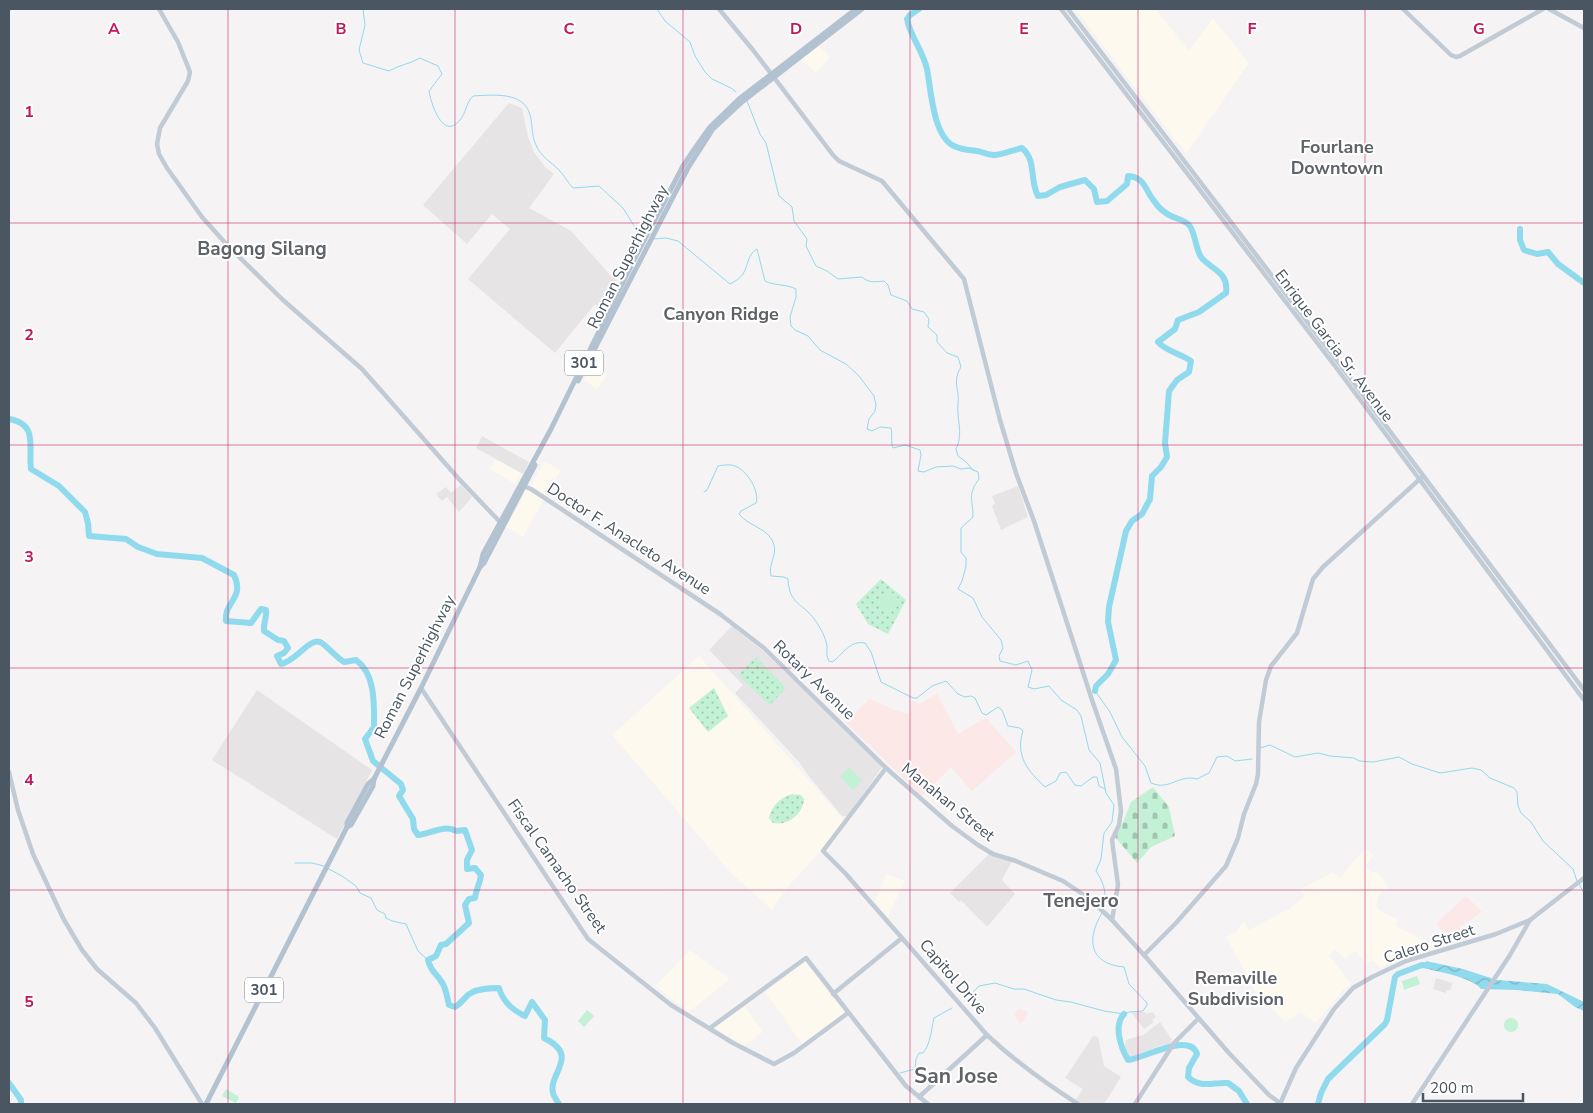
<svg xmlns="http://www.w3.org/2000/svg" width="1593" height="1113" font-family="'Nunito Sans',sans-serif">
<defs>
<pattern id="grass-dots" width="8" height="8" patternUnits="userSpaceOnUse" patternTransform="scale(1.25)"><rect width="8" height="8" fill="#c3f1d5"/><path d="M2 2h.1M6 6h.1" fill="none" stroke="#a0c6b0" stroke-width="1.8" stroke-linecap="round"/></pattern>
<pattern id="cemetery-stones" width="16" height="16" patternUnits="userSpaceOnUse" patternTransform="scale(1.25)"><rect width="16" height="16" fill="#c3f1d5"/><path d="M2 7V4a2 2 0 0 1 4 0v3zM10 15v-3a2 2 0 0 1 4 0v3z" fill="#a0c6b0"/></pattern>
<pattern id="water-waves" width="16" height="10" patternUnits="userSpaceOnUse" patternTransform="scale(1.25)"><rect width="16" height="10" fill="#90daee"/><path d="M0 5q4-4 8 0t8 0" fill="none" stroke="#78b4c4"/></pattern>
</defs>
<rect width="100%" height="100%" fill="#f5f3f3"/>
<g fill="#fdf9ef">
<polygon points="1075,9 1156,9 1189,51 1213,18 1249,63 1186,154"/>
<polygon points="817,43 830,57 816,73 799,58"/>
<polygon points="591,364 607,375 597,389 584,380"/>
<polygon points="495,459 521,473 515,484 490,469"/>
<polygon points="545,461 561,471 555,480 552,478 542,494 530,486"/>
<polygon points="527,490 544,500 523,537 506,527"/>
<polygon points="699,656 843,819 843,821 830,841 786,889 772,910 731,873 612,735"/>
<polygon points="1365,848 1374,855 1365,867 1373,873 1377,871 1388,887 1378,896 1376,906 1379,910 1397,919 1396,926 1419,938 1442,946 1400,959 1380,968 1373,960 1366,964 1355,951 1345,959 1335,949 1329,955 1351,984 1344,989 1316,1023 1301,1012 1285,1022 1256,992 1226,937 1237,931 1243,921 1249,930 1290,908 1304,897 1304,894 1299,890 1333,872 1340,878"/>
<polygon points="886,874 905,881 888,917 875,902"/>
<polygon points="690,950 730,979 689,1012 655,986"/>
<polygon points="805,961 845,1013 803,1045 765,992"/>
<polygon points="745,1006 763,1032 744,1046 715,1028"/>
</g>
<g fill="#e6e4e5">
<polygon points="509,103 522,108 528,137 534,152 545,167 554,174 529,208 571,231 612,277 617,280 603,310 595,304 555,353 468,279 510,229 492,214 467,244 423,205"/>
<polygon points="482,436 529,462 523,474 476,448"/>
<polygon points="461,485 472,497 459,512 447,497 442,501 436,494 446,487 451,493"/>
<polygon points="1018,486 1028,517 1001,530 992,506 995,504 992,496"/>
<polygon points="732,626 763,651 832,717 882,767 848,816 842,816 808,775 800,763 735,693 743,685 709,650"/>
<polygon points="257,690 372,770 337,839 212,760"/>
<polygon points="989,854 1012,861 1002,880 1015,894 987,927 961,900 959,902 950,893"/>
<polygon points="1436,978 1453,983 1450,990 1447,990 1446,993 1433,989"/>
<polygon points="1131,1012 1145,1012 1146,1014 1153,1012 1156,1017 1152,1020 1154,1022 1144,1029"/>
<polygon points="1160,1022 1172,1040 1170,1045 1162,1045 1139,1054 1131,1057 1128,1056 1125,1046 1126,1040 1143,1035"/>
<polygon points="1093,1036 1098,1037 1104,1066 1121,1077 1104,1104 1083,1104 1076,1100 1083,1089 1065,1078"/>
</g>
<g fill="#fce8e6">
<polygon points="937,694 958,734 986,718 1016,752 972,791 951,767 922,796 849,725 845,723 870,699 892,709 909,714 912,701 920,704"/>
<polygon points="1466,896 1482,912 1459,927 1469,939 1464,940 1455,930 1448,936 1436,924"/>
<polygon points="1019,1009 1028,1012 1025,1019 1020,1024 1014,1015"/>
</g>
<g fill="url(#grass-dots)">
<polygon points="881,579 906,600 888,634 868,624 856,604"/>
<polygon points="756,657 786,688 770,705 738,675"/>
<polygon points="714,688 728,716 708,732 689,708"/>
<path d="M792 794 801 795 804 799C803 814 788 826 773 823L769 818C772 805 780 798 792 794Z"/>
</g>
<polygon fill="url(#cemetery-stones)" points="1153,787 1169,807 1175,836 1151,847 1137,863 1115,837 1122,825 1131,802"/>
<g fill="#c3f1d5">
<polygon points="891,592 898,598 886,611 879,605"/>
<polygon points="849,767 862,780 853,790 840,777"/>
<polygon points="1417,976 1420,984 1404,990 1402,981"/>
<polygon points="587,1010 594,1016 584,1027 578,1021"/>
<circle cx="1511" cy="1025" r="7"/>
<polygon points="226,1089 239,1097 236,1103 222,1096"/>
</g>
<path fill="url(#water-waves)" d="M1426 961 1463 969 1497 980 1547 984 1584 1002V1011L1575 1007 1558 994 1517 990 1481 989C1472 977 1438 972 1424 968Z"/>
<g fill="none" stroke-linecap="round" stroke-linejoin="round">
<g stroke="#90daee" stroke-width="1">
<polyline points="282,9 287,9"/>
<path d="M363 9 365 25 359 50 363 63 389 71C399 65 410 64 420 58L438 66 442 74 429 91C431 104 443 141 460 120 466 113 466 103 473 96 492 95 524 91 530 115 533 125 531 135 536 145 541 157 550 161 559 170 564 175 568 183 573 188L599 186 623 208 636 229 646 234"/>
<polyline points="657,9 665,21 690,42 695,56 705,72 712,79 731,88 736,92"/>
<polyline points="1583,9 1584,10"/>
<path d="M747 101 760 134 766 143 779 196 792 207 794 221 807 239 806 246 816 266 827 271 838 279 862 277C869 283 875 282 884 281L888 285 891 295 907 301 912 309 924 312 929 319 928 327 937 335V342L947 353 958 357 961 367C955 377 956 383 958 394 959 400 957 407 958 414 959 426 962 437 956 449L958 456 966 462 974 471"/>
<path d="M653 239 666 238 678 241 730 284C735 281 740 279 743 274 749 264 747 255 757 249L765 281C775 286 787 284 796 289V297L790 317 791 326 795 330 808 336 820 350 846 364 859 376 874 396 876 405 875 411 869 419 867 429 872 431 880 427 891 428C893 435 890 441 893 448L905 445 920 450 921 455 918 471 924 472 936 467 953 466 961 469 969 468 978 472 979 479C967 495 973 499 973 517L961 528V552L966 558V566L962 581 958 589 973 598 982 617 1001 640 1003 648 999 656 1000 661 1016 665 1028 661 1032 670 1028 687 1034 689 1049 686 1061 700 1077 710 1081 716 1089 750 1100 763 1106 793 1114 805 1112 822 1104 833 1101 859 1096 871C1104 883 1108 895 1103 910"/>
<path d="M704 492 707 490 718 466C724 465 730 464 735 466 746 470 760 490 756 503L741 511 739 514C749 527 770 528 774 545 777 555 768 565 771 576L784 577 788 579C789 605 803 603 815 620 820 627 826 638 827 646 827 652 826 656 829 661L832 662C843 655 849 640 865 643L871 652 881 682 913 698H917L932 686 946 681 958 694 965 697 971 696 975 698 982 713 986 715 998 707 1002 710 1008 726 1020 728 1023 731C1015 756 1028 771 1045 787L1056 781 1060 773 1066 772 1075 785 1081 786 1093 777H1097L1099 786 1105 789"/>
<path d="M1095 691 1110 712 1122 737 1145 766 1151 783C1170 791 1178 774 1197 779L1209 773 1217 757 1227 756 1235 761 1252 759"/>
<polyline points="1260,748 1270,745 1295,757 1318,753 1330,756 1354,758 1359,761 1373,762 1399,757 1412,764 1440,773 1472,768 1481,770 1490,778 1514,788 1517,792 1518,806 1521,813 1531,822 1543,841 1573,869 1577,881"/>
<polyline points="295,863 312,863 324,866"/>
<polyline points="327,868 342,876 356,886 360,893 371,898 377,910 385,914 386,918 392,921 406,924 418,951 428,960"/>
<polyline points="1579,884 1584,893"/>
<path d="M965 1001 979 986 995 983 1014 989H1024L1056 1000 1071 1002 1104 1011 1124 1014 1129 1012 1143 1011 1147 1005V1003L1129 984 1124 967C1089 964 1086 939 1102 913"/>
<path d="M900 1073 915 1069 916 1059 919 1053H923C931 1043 931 1030 934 1018L952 1008"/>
</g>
<g stroke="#90daee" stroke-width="6">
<path d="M919 9 910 15 907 19C910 36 923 51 927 69 931 90 933 136 954 146 962 150 969 150 977 151 983 152 988 155 995 155 1005 154 1013 150 1022 148 1037 161 1029 179 1038 196L1046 195 1060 187 1085 180 1094 189 1097 202 1107 201 1127 184 1128 176C1145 177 1145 190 1154 201 1158 207 1165 213 1171 216 1177 219 1184 220 1189 225 1195 231 1195 247 1201 257 1211 270 1229 271 1226 293L1199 312 1178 320 1175 329 1158 342C1164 350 1181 354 1191 361L1189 372 1177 380 1169 391 1165 443 1167 457 1161 467 1152 476 1150 499 1142 514 1132 521 1126 531 1109 607 1108 622 1116 660 1108 674 1096 686 1095 691"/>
<polyline points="1520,229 1520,240 1524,250 1537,254 1548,252 1558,264 1584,283"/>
<path d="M9 419C39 424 28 448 31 469L59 486 85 512 88 523 89 536 126 539 138 547 157 554 202 558 234 575C245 599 224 601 226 621L251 623 261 609 266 610C267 618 263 623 264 631L278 640 284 641 288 648 284 653 277 656 281 664C296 661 309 638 320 642 325 644 337 658 344 662L356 660C376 674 374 705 374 727L365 739 373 761 401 784 403 790 399 796 413 819 414 829 418 835C430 834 445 824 456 831L465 830 472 850 467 860V869L475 868 481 875C480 884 476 889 475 898L469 899 465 905 469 923 446 944 441 945 436 956 428 960C431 972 435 972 441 981 446 987 447 997 449 1005L455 1007C462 1003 466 995 471 993 477 989 492 988 499 988 503 1002 512 1010 525 1016L532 1002 545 1020 544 1038C581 1056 548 1073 553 1093 554 1097 557 1101 559 1104"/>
<path d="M1124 1014C1113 1026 1121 1048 1128 1060 1143 1059 1190 1031 1197 1054L1189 1068 1188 1077C1201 1089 1213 1082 1228 1083L1239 1091 1247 1104"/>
<polyline points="9,1083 21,1100 21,1104"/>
<polyline points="1318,1104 1321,1093 1328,1079 1385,1024 1387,1020 1395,977 1398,974 1422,965 1433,966"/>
</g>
<g stroke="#c1cbd6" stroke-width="4.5">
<polyline points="159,9 178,42 190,72 188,81 160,128 157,144 159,154 167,168 202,217 228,246 283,300 362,369 459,479 500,522"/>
<polyline points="719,9 753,50 833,155 839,161 882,181 964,279 1000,420 1016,473 1034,521 1092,700 1116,769 1121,811 1119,825 1112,840 1118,885 1112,920"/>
<polyline points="1061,9 1335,366 1584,700"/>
<polyline points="1068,9 1338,362 1584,690"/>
<polyline points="1403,9 1451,55 1456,57 1460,56 1543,9"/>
<polyline points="1549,9 1584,28"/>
<polyline points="521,485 531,489 720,614 764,648 886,768 952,826 978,845 993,854 1016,861 1063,881 1090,899 1112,920 1144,955 1228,1052 1269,1095 1280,1103"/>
<polyline points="421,688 588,939 671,1005 733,1043 774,1064 794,1053 848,1013"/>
<path d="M886 768 823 851 845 873 987 1035C1016 1062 1045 1083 1078 1104"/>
<polyline points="9,772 18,810 33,854 63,918 82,950 97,969 136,1003 155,1028 202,1104"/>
<polyline points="1144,955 1176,923 1226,866 1238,838 1244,814 1256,784 1258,774 1259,722 1266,680 1271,666 1297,633 1313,579 1323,567 1421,478"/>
<polyline points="833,994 902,938"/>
<polyline points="710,1028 806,958 906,1086 928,1104"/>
<polyline points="919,1097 987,1035"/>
<polyline points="1135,1104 1174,1043 1198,1019"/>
<polyline points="1280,1104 1296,1068 1334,1009 1353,988 1372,977 1406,961 1496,934 1530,920 1584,878"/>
<polyline points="1412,1104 1510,955 1530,920"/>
</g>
<g stroke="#b3c2d1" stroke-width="5">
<polyline points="578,381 688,168 713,129 742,102 862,9"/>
<polyline points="480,567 484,563 535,465"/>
<polyline points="347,827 351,825 373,786 374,779 421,688 480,567 483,554 551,429 637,254 683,166 693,151 710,127 739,99 856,9"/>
<polyline points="206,1104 347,827 347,823 368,784 374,779"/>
</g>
</g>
<path fill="none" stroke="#c2185b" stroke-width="1" stroke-opacity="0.55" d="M228 9V1104M455 9V1104M683 9V1104M910 9V1104M1138 9V1104M1365 9V1104M9 223H1584M9 445H1584M9 668H1584M9 890H1584"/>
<g text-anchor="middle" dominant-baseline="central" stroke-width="4" stroke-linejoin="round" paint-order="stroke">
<g fill="#fff" stroke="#808990" stroke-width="1">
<rect x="565" y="350.5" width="38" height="25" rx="4"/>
<rect x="245" y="977.5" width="38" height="25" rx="4"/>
</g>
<g font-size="15" font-weight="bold" fill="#4a5661">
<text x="584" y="363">301</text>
<text x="264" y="990">301</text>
</g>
<g font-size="16" fill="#4a5661" stroke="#fff">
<text transform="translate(628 257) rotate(-63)">Roman Superhighway</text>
<text transform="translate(1334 346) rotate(53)">Enrique Garcia Sr. Avenue</text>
<text transform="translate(629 539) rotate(33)">Doctor F. Anacleto Avenue</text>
<text transform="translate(415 667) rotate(-63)">Roman Superhighway</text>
<text transform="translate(814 680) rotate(44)">Rotary Avenue</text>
<text transform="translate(948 802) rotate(39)">Manahan Street</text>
<text transform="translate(557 866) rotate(55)">Fiscal Camacho Street</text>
<text transform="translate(1429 944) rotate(-18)">Calero Street</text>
<text transform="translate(953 977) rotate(49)">Capitol Drive</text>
</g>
<g font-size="18" font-weight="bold" fill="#5f6368" stroke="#fff">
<text x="1337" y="147">Fourlane<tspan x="1337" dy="21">Downtown</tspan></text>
<text x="721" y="314">Canyon Ridge</text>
<text x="1236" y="978">Remaville<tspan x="1236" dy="21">Subdivision</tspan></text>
</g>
<g font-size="19" font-weight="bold" fill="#5f6368" stroke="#fff">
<text x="262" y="249">Bagong Silang</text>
<text x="1081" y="901">Tenejero</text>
</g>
<g font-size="21" font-weight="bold" fill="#5f6368" stroke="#fff">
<text x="956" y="1076">San Jose</text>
</g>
</g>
<g font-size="16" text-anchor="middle" font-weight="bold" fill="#c2185b" stroke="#fff" stroke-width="4" stroke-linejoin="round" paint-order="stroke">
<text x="114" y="34">A</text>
<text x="341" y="34">B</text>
<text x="569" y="34">C</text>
<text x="796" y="34">D</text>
<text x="1024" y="34">E</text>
<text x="1252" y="34">F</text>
<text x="1479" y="34">G</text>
<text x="29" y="117">1</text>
<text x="29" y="340">2</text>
<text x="29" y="562">3</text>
<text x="29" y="785">4</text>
<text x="29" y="1007">5</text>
</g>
<rect width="1593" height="1113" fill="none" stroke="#4a5661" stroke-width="20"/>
<path d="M1423 1093v8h100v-8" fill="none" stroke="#4a5661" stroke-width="2.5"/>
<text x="1430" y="1093" font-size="15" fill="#4a5661" stroke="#ffffff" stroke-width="4" paint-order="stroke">200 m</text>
</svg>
